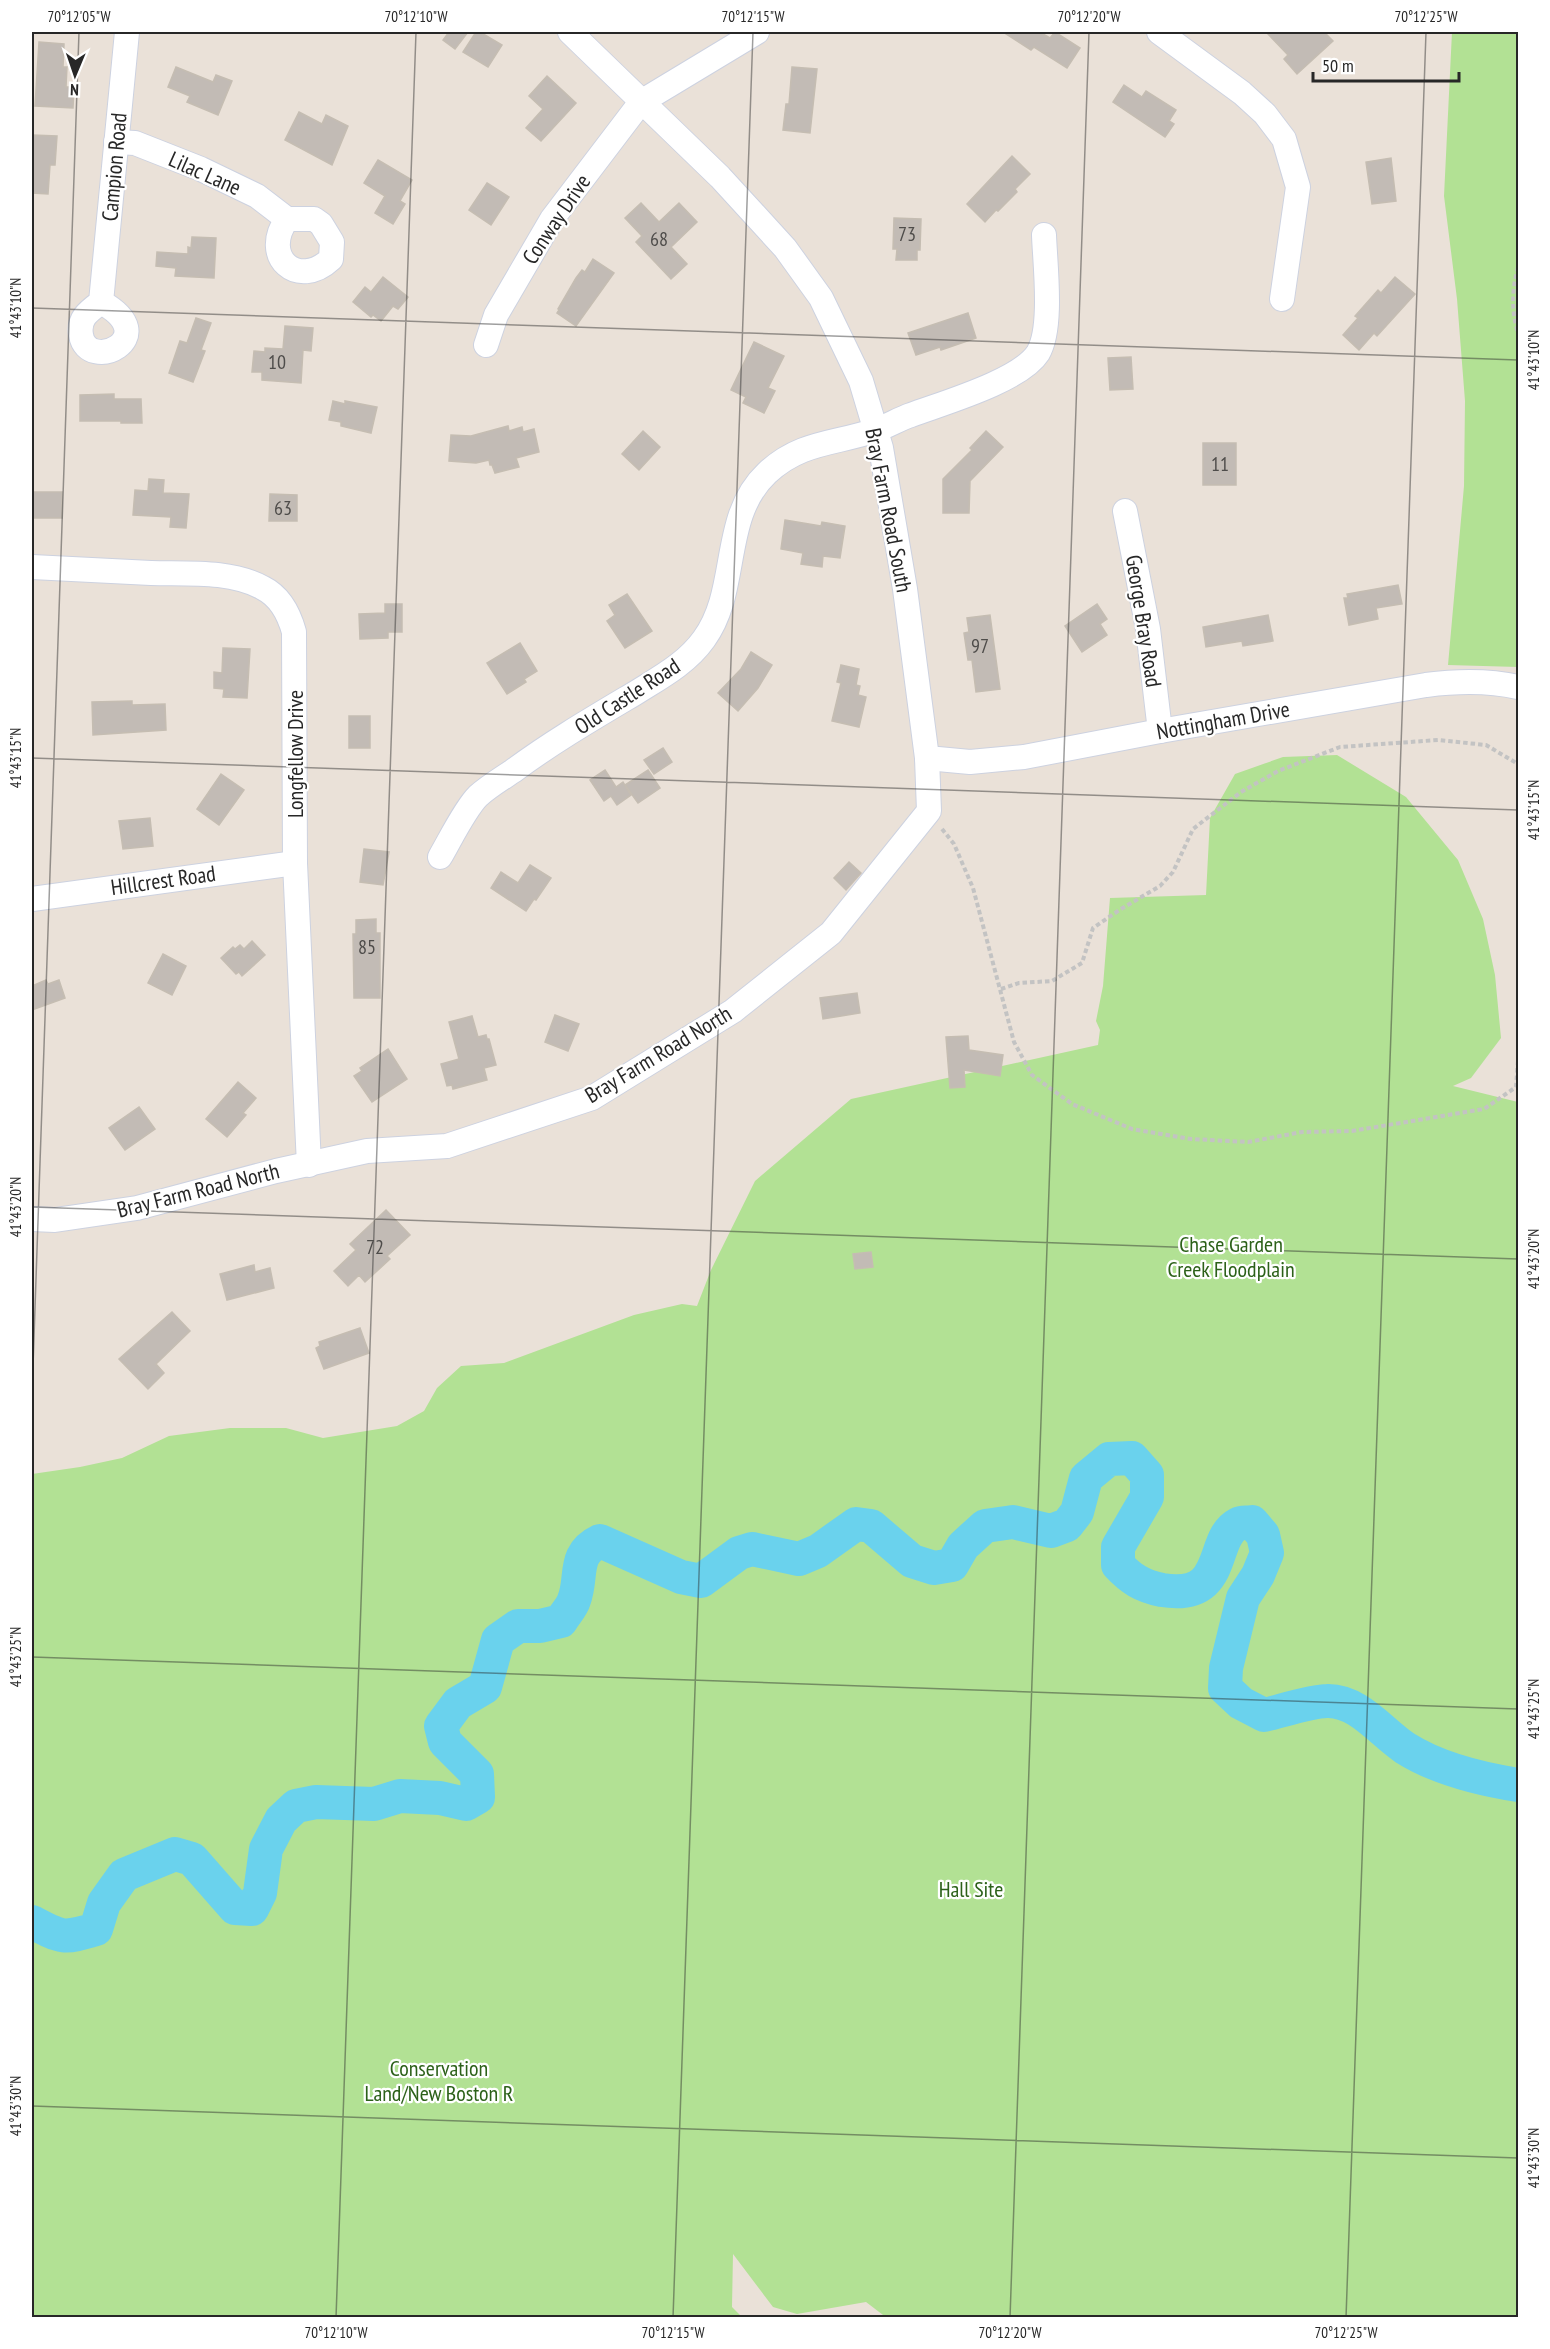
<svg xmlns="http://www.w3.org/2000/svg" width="1550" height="2349" font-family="'PT Sans Narrow',sans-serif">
<rect width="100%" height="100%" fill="#eae1d8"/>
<g fill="#b2e194">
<polygon points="1452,32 1518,32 1518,667 1448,665 1464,486 1465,401 1457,299 1444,196"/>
<polygon points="1337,755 1406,797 1458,860 1483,919 1495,975 1501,1038 1471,1078 1453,1086 1518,1102 1518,2317 887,2318 866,2302 797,2314 773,2307 733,2254 732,2307 742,2317 32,2317 32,1474 80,1467 122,1458 169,1436 230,1428 286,1428 323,1438 397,1426 424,1411 437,1388 461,1366 504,1363 634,1315 682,1304 697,1306 711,1270 755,1181 851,1099 1098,1045 1100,1030 1096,1021 1103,986 1110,898 1206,895 1210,818 1235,774 1283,757"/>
</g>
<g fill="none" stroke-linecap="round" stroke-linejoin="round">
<path stroke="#6ad2ed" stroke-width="34" d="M32 1922C62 1938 63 1939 96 1929L104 1903 124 1875 175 1854 192 1859 235 1908 252 1909 260 1893 266 1849 281 1820 296 1806 316 1802 374 1804 400 1796 440 1798 466 1804 478 1797 477 1774 445 1742 441 1726 458 1703 485 1687 498 1640 518 1626H540L561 1621C565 1614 572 1607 574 1600 583 1577 572 1554 600 1541L681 1577 701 1581 739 1553 752 1549 799 1559 818 1551 856 1524 871 1526 912 1561 934 1568 952 1565 963 1546 985 1526 1013 1522 1051 1531 1067 1525 1077 1512 1086 1478 1109 1459 1132 1458 1147 1475V1497L1118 1547V1565C1131 1579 1142 1586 1162 1590 1229 1601 1209 1539 1238 1524 1242 1522 1248 1523 1252 1522L1263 1535 1267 1553 1258 1575 1243 1598 1226 1668 1225 1688 1241 1703 1264 1715C1281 1711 1312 1701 1327 1701 1358 1700 1381 1732 1405 1748 1438 1769 1480 1779 1518 1785"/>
</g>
<g fill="#c2bbb5" stroke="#c5bdb2" stroke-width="1.5">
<polygon points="449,32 468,32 455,49 443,40"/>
<polygon points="476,32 480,32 502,45 488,67 463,52"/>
<polygon points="1003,32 1045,32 1043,34 1050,38 1055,32 1080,48 1067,68 1034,47 1031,50"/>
<polygon points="1266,32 1324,32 1333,41 1297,74 1284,59 1288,55"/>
<polygon points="39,42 64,44 63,67 67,67 66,87 74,87 73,108 35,106"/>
<polygon points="176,67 213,82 216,75 232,81 218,115 187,102 190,96 168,87"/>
<polygon points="792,67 817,69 810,133 783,130 786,104 789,104"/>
<polygon points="547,76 576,103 541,141 526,128 543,109 529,96"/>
<polygon points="1124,85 1142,97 1146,91 1176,110 1169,121 1174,124 1165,137 1113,102"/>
<polygon points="299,112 322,124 326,115 348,126 332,165 285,140"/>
<polygon points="32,135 57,136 55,165 50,165 48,194 32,193"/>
<polygon points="1012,156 1030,174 1015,189 1017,192 998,211 996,210 985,222 967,204"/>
<polygon points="1391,158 1396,201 1372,204 1366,162"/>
<polygon points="378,160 412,180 400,201 405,204 393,224 375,213 385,196 364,183"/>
<polygon points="487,183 509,197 491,225 469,210"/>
<polygon points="641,203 659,222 679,203 697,222 671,247 687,264 671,279 636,242 642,236 625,218"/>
<polygon points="894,218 921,219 920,250 917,250 917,260 896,260 897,249 893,249"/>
<polygon points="192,237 216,238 214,278 175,276 176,268 156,266 157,252 188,254 188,247 191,248"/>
<polygon points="593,259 614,273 576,326 557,313 559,310 558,309 576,278 582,270 585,272"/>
<polygon points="383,277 408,297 398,309 393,306 381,321 373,315 371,317 353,302 365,287 371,292"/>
<polygon points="1395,277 1415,294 1377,336 1374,333 1359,350 1343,335 1358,318 1355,316 1378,290 1381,293"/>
<polygon points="968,313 976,338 941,350 940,347 916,355 908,333"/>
<polygon points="196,318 211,323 201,350 205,351 193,382 169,373 180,341 187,343"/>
<polygon points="285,326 313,328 311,351 303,350 301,383 262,380 262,372 252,372 254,351 265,352 265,348 283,349"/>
<polygon points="754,342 784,356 768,388 775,391 764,413 743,403 746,397 731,390"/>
<polygon points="1131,357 1133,389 1110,390 1108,358"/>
<polygon points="114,394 114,399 141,399 142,423 121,423 121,421 80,421 80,395"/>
<polygon points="333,401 345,404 345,401 377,407 371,433 341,426 341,422 329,420"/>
<polygon points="508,426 509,431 522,427 523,432 534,429 539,452 516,458 519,467 495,473 492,465 490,465 489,460 476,463 449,461 451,435 471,436"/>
<polygon points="643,431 660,447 639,470 622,454"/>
<polygon points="986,431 1003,447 970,481 969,513 943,513 943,479 972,450 970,448"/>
<rect x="1203" y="443" width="33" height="42"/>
<polygon points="149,479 164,480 163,493 189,494 186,528 170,527 171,517 133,515 135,490 148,491"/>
<rect x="32" y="492" width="30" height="26"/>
<polygon points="270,494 297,495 297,521 269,521"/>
<polygon points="785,520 821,526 822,522 845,526 840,558 823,556 822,567 801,564 803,553 781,549"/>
<polygon points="1398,585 1402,604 1376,608 1378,619 1349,625 1344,598 1348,598 1347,594"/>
<polygon points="627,594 652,631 625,648 607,621 615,615 609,605"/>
<polygon points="385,604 402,604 402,632 388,632 388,638 360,639 359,614 385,613"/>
<polygon points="1097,604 1107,619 1100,624 1107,635 1082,652 1065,626"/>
<polygon points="990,615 1000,689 976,692 972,660 968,660 964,633 969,632 967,618"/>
<polygon points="1268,615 1273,641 1243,646 1242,641 1206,647 1203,627"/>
<polygon points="520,643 537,671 524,679 526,682 507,694 487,663"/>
<polygon points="223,648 250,649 247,698 223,697 224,689 214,688 214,672 222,673"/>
<polygon points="751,652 772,665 758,688 738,711 718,693 741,669"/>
<polygon points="841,665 859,669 856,685 860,686 858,695 866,697 859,727 832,721 841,683 837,682"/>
<polygon points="132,701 132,705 165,704 166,730 93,735 92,702"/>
<rect x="349" y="716" width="21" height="32"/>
<polygon points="663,748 672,762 654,774 644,760"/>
<polygon points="605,770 616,787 623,782 631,795 617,805 611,796 604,801 590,780"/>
<polygon points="648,770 660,788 638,803 625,785"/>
<polygon points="221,774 244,790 219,825 197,809"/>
<polygon points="150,818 153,846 123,849 119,821"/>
<polygon points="364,849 389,852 383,885 360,882"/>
<polygon points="849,862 861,873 846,890 834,878"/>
<polygon points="530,865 551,878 536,900 534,899 526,911 491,888 501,872 518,883"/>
<polygon points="376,919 376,933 380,933 380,998 354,998 353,934 356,934 356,920"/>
<polygon points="252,941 265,955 242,976 239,972 236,974 221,958 233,947 235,949 240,945 244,949"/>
<polygon points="163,954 186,966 172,995 148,983"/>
<polygon points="46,980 48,984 59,980 65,998 32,1010 32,986"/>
<polygon points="857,993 860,1013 823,1019 820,998"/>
<polygon points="555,1015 579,1024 568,1051 545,1042"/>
<polygon points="472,1016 478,1037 486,1035 487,1039 489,1039 496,1065 484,1068 487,1080 453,1089 452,1085 447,1086 441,1064 459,1059 449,1022"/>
<polygon points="968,1036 969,1050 1003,1055 1000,1076 964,1070 965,1087 950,1088 946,1037"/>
<polygon points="388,1049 407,1079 372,1102 354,1076 362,1071 360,1068"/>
<polygon points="238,1082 256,1098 243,1113 246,1115 227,1137 206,1119"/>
<polygon points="139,1107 155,1129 125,1150 109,1128"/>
<polygon points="386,1210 410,1235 387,1256 390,1259 365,1282 359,1275 348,1286 334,1271 356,1250 350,1244"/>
<polygon points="871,1252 873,1267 855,1269 853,1254"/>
<polygon points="254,1265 255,1272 270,1268 274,1288 227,1300 220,1274"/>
<polygon points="172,1312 190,1331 156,1364 164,1373 148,1389 119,1359"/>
<polygon points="360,1328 369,1353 324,1369 316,1348 320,1346 319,1342"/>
</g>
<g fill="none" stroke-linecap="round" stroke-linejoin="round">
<defs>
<g id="minor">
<polyline points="1159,32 1242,93 1265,114 1284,139 1298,187 1282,299"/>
<path d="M116 142 135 143 201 169 257 196 287 219H314L321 224 332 242 331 259C298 290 260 257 287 219"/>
<path d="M101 302C166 338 87 374 81 335 78 318 89 311 101 302L127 32"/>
<polyline points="486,345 496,315 552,219 641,102 757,32"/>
<polyline points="1125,511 1148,629 1160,731"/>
<path d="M32 567C71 569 111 571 151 573 186 574 231 570 263 588 281 597 289 614 294 632L295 863 309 1165"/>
<path d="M927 758 970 762 1024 757 1160 731 1426 685C1457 681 1487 680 1518 687"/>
<path d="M440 857C450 840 465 809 478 796 488 787 501 779 513 771 552 742 595 717 637 692 661 677 687 663 704 639 740 590 720 517 767 473 801 441 836 444 876 430 888 426 899 419 911 415 943 403 1020 381 1038 353 1053 328 1045 264 1044 235"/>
<polyline points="32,899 295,863"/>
<polyline points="32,1219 55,1220 137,1208 276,1171 367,1151 447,1146 592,1098 733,1011 831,933 929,811 927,758 905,589 881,448 861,381 821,298 785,248 720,177 570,32"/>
</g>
</defs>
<use href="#minor" stroke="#cdd2e0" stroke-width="26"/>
<g stroke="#c3c3c3" stroke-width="4" stroke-dasharray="4.5 3" stroke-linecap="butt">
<path d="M1518 267C1512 289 1511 310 1518 333"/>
<polyline points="942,829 954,844 973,888 1014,1042 1032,1075 1072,1104 1132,1129 1191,1139 1248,1142 1302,1132 1352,1131 1484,1109 1516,1087 1518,1061"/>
<polyline points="1001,989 1019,983 1052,981 1082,963 1093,928 1121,909 1160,886 1173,872 1193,829 1241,792 1278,771 1340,747 1438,740 1486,745 1518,764"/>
</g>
<use href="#minor" stroke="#fff" stroke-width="24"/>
</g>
<path fill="none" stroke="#272727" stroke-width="1.5" stroke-opacity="0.45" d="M32 308 1518 360M32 758 1518 810M32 1207 1518 1259M32 1395 79 32M32 1657 1518 1709M32 2106 1518 2158M336 2318 416 32M673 2318 753 32M1010 2318 1089 32M1346 2318 1426 32"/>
<g text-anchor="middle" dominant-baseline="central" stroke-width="4.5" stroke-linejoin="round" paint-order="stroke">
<g font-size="20" fill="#4e4c4a">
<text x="907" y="234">73</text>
<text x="659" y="239">68</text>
<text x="277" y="362">10</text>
<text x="1220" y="464">11</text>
<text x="283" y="508">63</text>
<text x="980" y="646">97</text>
<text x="367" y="947">85</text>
<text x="375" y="1247">72</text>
</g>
<g font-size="22" fill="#272727" stroke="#fff">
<text transform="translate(114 167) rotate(-85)">Campion Road</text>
<text transform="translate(205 173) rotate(24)">Lilac Lane</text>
<text transform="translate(556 219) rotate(-56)">Conway Drive</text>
<text transform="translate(889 510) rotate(79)">Bray Farm Road South</text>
<text transform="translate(1144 621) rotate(81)">George Bray Road</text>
<text transform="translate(627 696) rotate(-33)">Old Castle Road</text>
<text transform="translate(1223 720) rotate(-10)">Nottingham Drive</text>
<text transform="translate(295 754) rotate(-90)">Longfellow Drive</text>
<text transform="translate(163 880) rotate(-8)">Hillcrest Road</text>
<text transform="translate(658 1054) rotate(-31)">Bray Farm Road North</text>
<text transform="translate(198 1190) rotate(-14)">Bray Farm Road North</text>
</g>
<g font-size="22" fill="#2c6119" stroke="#fff">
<text x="1231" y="1244">Chase Garden<tspan x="1231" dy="25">Creek Floodplain</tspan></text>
<text x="971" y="1889">Hall Site</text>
<text x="439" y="2068">Conservation<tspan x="439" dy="25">Land/New Boston R</tspan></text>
</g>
</g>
<rect width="1550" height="2349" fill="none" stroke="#ffffff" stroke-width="66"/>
<g transform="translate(75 75) rotate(182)" stroke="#ffffff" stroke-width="4.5" paint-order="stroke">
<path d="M0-4.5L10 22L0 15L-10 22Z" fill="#272727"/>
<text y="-9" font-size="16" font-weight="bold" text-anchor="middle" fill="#272727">N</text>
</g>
<path d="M1313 72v9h146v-9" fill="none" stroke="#272727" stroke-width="3"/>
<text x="1322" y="72" font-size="18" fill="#272727" stroke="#ffffff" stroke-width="4.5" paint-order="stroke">50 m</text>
<rect x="33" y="33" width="1484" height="2283" fill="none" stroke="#272727" stroke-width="2"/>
<g font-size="15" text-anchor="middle" fill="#272727">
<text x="79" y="22">70°12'05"W</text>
<text x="416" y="22">70°12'10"W</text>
<text x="753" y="22">70°12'15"W</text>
<text x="1089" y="22">70°12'20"W</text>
<text x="1426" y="22">70°12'25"W</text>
<text transform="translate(16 308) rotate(-90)" y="5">41°43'10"N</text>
<text transform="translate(1534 360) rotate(-90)" y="5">41°43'10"N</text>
<text transform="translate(16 758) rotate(-90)" y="5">41°43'15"N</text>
<text transform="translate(1534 810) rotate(-90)" y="5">41°43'15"N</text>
<text transform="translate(16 1207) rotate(-90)" y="5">41°43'20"N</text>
<text transform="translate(1534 1259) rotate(-90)" y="5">41°43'20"N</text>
<text transform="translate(16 1657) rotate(-90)" y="5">41°43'25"N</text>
<text transform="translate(1534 1709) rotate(-90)" y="5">41°43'25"N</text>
<text transform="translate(16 2106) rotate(-90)" y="5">41°43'30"N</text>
<text transform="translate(1534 2158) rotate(-90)" y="5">41°43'30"N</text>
<text x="336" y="2338">70°12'10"W</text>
<text x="673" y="2338">70°12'15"W</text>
<text x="1010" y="2338">70°12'20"W</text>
<text x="1346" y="2338">70°12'25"W</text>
</g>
</svg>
